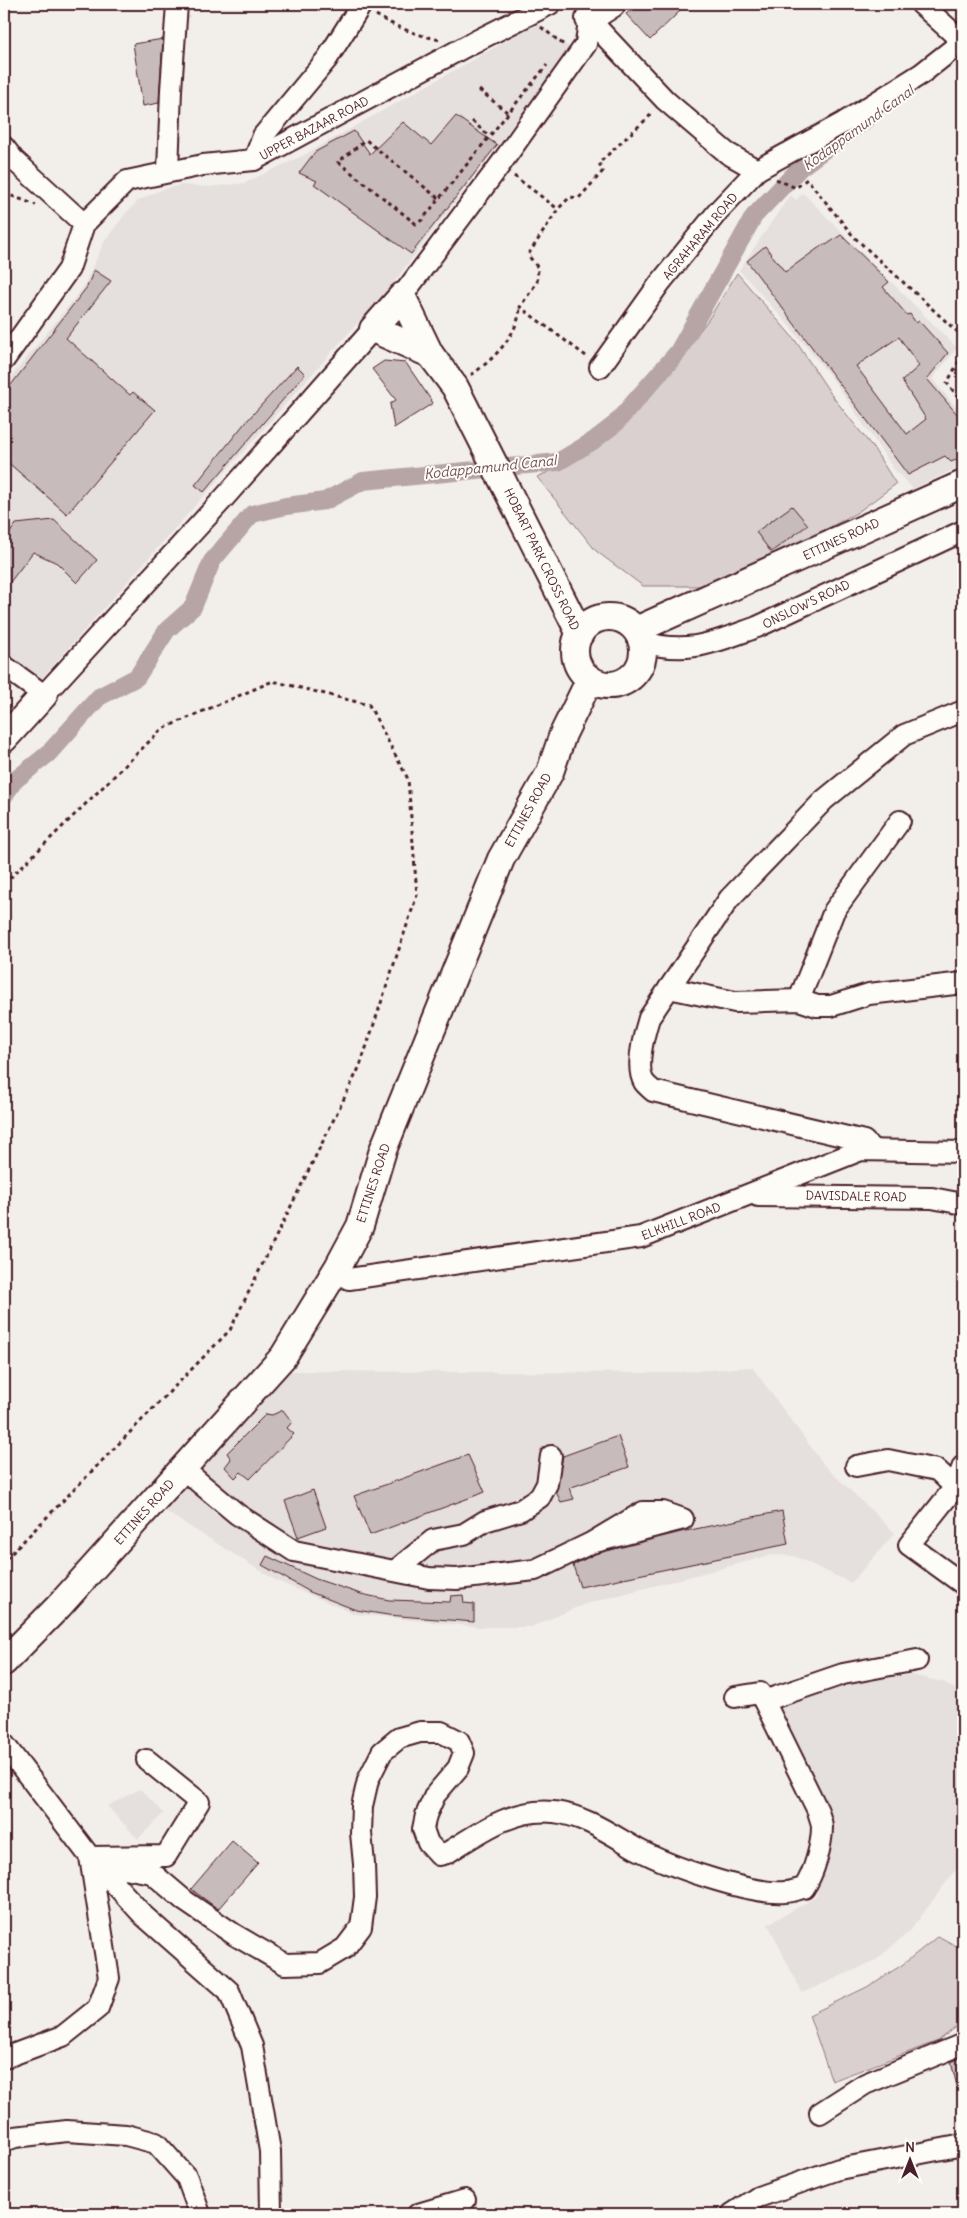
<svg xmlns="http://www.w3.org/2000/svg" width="967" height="2218" font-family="Delius,sans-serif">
<rect width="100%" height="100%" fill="#f2efeb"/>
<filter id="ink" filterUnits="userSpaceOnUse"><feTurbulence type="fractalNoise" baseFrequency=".02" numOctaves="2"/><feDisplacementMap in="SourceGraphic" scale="10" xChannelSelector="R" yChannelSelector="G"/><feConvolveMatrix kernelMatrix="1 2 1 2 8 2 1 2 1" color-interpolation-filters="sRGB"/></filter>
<g filter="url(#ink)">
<g fill="#e5dfdd">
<polygon points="538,23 571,49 394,282 41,679 4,652 4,386 83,288 104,242 125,214 139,200 161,190 181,185 208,187 245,183 304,155"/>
<polygon points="803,193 957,348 932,379 963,415 963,465 913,489 893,468 834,381 786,322 739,270 790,195 796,200"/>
<polygon points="752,1367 824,1465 895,1533 851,1583 794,1556 772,1555 585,1604 531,1627 479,1627 355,1614 277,1581 160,1508 288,1371 665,1373"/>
<polygon points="911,1675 943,1682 963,1694 963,1860 910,1931 875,1961 802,1993 768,1924 816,1897 827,1851 831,1819 778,1707 866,1680"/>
<polygon points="140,1789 164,1813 138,1839 107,1806"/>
</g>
<g fill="#d9d0cf" stroke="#92787d">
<polygon points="737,273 795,340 833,397 874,449 896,484 858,512 762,564 700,586 643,586 596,551 537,477 576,460 618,429 666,375 708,320"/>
<polygon points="938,1936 962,1949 963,1953 963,2022 938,2041 832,2081 809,2015 867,1987 902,1965"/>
</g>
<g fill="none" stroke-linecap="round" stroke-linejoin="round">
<polyline stroke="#b7a5a6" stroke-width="18" points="4,796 14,781 48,754 99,697 137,677 167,630 193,607 212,561 252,514 286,506 325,501 363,481 558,462 593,441 615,424 678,352 754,216 801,167 869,117"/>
</g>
<g fill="#c8bbbb" stroke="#4a1f2b" fill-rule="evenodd">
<polygon points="637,4 673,4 680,11 650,40 626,14"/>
<polygon points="163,39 159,103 143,106 133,44"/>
<polygon points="456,116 497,145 411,254 314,184 317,181 299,173 315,152 354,131 370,154 403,122 431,145"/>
<path d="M841 235 889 282 883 287 907 315 910 314 916 323 919 321 948 353 927 379 963 421V457L951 462 945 456 908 475 747 261 765 246 785 272 824 244 826 245ZM899 337 919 366 902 381 926 419 907 434 856 366Z"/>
<polygon points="94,270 111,281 66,338 130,395 133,392 155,410 67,514 4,459 4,394 87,287"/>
<polygon points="384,361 406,363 433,403 394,428 390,404 396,400 372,369"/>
<polygon points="297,366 305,374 204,492 195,485 244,424"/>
<polygon points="792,506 808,525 771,552 756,532"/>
<polygon points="54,520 97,560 77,583 57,563 33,552 4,590 4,541 16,524"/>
<polygon points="283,1410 292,1422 287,1428 294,1434 250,1479 241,1472 235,1478 225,1467 231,1459 227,1453 266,1414 272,1415"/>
<polygon points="618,1436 629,1467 569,1488 574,1499 561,1502 556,1492 563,1456"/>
<polygon points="468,1455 485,1492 370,1535 354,1496"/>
<polygon points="313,1490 326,1527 298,1537 285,1501"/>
<polygon points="782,1511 788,1544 580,1587 573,1565 595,1554 681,1532"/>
<polygon points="267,1556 316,1579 361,1594 389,1600 450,1602 451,1596 463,1595 464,1603 474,1604 474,1622 388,1615 356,1610 310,1592 262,1565"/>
<polygon points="232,1841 258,1863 218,1909 191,1889"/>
<polygon points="963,2057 963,2090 958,2090 951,2062"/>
</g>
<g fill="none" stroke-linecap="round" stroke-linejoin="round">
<defs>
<g id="minor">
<polyline points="921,4 963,42"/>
<polyline points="589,19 665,100 727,153 757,170"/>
<polyline points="4,147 14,160 84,224"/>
<polyline points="254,160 263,136 327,59 361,5"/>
<polyline points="168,171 171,90 177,4"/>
<polyline points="402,296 500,165 586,44 589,19"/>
<polyline points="4,360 69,269 84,224 127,181 203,165 254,160 472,43 550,4"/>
<polyline points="600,367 660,283 719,210 757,170 843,123 921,74 963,41"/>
<path d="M641 641C687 656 715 642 757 627L963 531"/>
<polyline points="4,666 44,695 224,498 373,329"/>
<polyline points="669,988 735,1002 799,1000 817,1006 831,1006 869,994 963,983"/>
<polyline points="799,1000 834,911 900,821"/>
<path d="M873 1150 864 1141 653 1091C650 1088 646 1085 644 1082 635 1067 644 1034 649 1018L729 899 824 800 904 735 963 711"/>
<polyline points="758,1196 932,1198 963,1204"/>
<polyline points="338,1267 349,1279 641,1237 861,1150 963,1152"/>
<polyline points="856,1466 888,1460 937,1470 955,1487 909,1545 963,1584"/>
<polyline points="963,1466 955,1487 963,1492"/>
<polyline points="183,1469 237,1514 294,1551 429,1578 457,1579 535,1570 591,1543 643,1512 663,1512 683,1519 591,1543"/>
<polyline points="396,1570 433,1540 464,1534 485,1521 521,1510 540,1497 547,1484 551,1456"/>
<polyline points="764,1701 843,1674 917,1660"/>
<polyline points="4,1744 90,1857 109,1978 98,2008 63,2036 4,2058"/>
<polyline points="147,1760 199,1802 166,1856 90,1857 144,1916 229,1991 252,2046 270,2151 271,2214"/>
<path d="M95 1863 152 1873 185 1901 235 1935 285 1964 320 1963 345 1948 361 1927 365 1897 364 1864 361 1833 362 1806 368 1780 382 1752 399 1738 420 1732H441L459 1741 464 1753 458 1768 435 1795 426 1815 423 1829 428 1843 439 1855 447 1853C479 1833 514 1807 554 1812 584 1815 612 1835 637 1849 669 1866 750 1895 785 1892 791 1892 798 1889 804 1888 814 1873 822 1845 822 1827 822 1822 819 1816 818 1811L760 1693 735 1697"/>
<polyline points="820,2113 865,2084 963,2044"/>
<polyline points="4,2141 15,2137 67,2131 126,2135 156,2143 187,2178 200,2214"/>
<polyline points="418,2214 465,2200"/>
<polyline points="732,2214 758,2197 839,2169 963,2145"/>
</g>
<g id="major">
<polyline points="596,4 589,19 612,4"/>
<polygon points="402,296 430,354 373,329"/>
<polyline points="430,354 455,387 580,634"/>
<circle cx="609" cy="651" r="34"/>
<polyline points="636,630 963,484"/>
<polyline points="4,739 44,695"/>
<polyline points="4,1662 59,1606 283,1357 338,1267 360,1226 383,1150 501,859 550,772 563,734 590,679"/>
</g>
</defs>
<use href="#minor" stroke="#4a1f2b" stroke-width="24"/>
<use href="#major" stroke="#4a1f2b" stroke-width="30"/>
<g stroke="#4a1f2b" stroke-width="3" stroke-dasharray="4 4" stroke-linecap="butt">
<path d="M376 15C395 27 417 35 440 40"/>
<polyline points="541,27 564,45"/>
<polyline points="479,90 507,112"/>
<polyline points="472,121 489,136"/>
<polyline points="514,176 558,209"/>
<polyline points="776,179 796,188 807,179 854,237 963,337"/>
<polyline points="4,193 36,205"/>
<polyline points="438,198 366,140 338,162 416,224 422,220 547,65"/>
<polyline points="963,354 947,383 963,403"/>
<polyline points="586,356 520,307 537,282 538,268 528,255 558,209 570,197 579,198 603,171 599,163 654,112"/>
<path d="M471 375C493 360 518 335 520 308"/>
<polyline points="4,884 162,729 273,681 369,705 408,779 417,895 360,1066 230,1330 4,1561"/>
</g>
<use href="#minor" stroke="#fdfcf7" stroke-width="20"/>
<use href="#major" stroke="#fdfcf7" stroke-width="26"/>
</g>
</g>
<g text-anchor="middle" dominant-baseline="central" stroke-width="4" stroke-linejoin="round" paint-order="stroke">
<g font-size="12" fill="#4a1f2b" stroke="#fdfcf7">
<text transform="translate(314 128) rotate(-28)">UPPER BAZAAR ROAD</text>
<text transform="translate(700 236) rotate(-50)">AGRAHARAM ROAD</text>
<text transform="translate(841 539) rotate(-25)">ETTINES ROAD</text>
<text transform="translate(542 559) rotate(64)">HOBART PARK CROSS ROAD</text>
<text transform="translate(806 604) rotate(-26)">ONSLOW'S ROAD</text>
<text transform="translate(528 810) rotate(-61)">ETTINES ROAD</text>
<text transform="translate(373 1183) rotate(-72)">ETTINES ROAD</text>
<text transform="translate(856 1196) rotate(1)">DAVISDALE ROAD</text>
<text transform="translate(681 1221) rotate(-21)">ELKHILL ROAD</text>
<text transform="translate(144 1512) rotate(-48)">ETTINES ROAD</text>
</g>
<g font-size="14" font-style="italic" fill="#704e56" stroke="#fdfcf7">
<text transform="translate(858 128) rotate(-36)">Kodappamund Canal</text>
<text transform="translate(490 467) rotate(-6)">Kodappamund Canal</text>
</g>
</g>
<rect width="967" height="2218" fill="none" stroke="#fdfcf7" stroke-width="20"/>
<rect x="10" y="10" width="947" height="2198" fill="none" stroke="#4a1f2b" stroke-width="2" filter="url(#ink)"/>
<g transform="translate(910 2160)" stroke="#fdfcf7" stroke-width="4" paint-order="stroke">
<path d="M0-4L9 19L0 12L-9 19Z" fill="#4a1f2b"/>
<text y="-8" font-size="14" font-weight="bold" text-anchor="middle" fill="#4a1f2b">N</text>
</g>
</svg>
